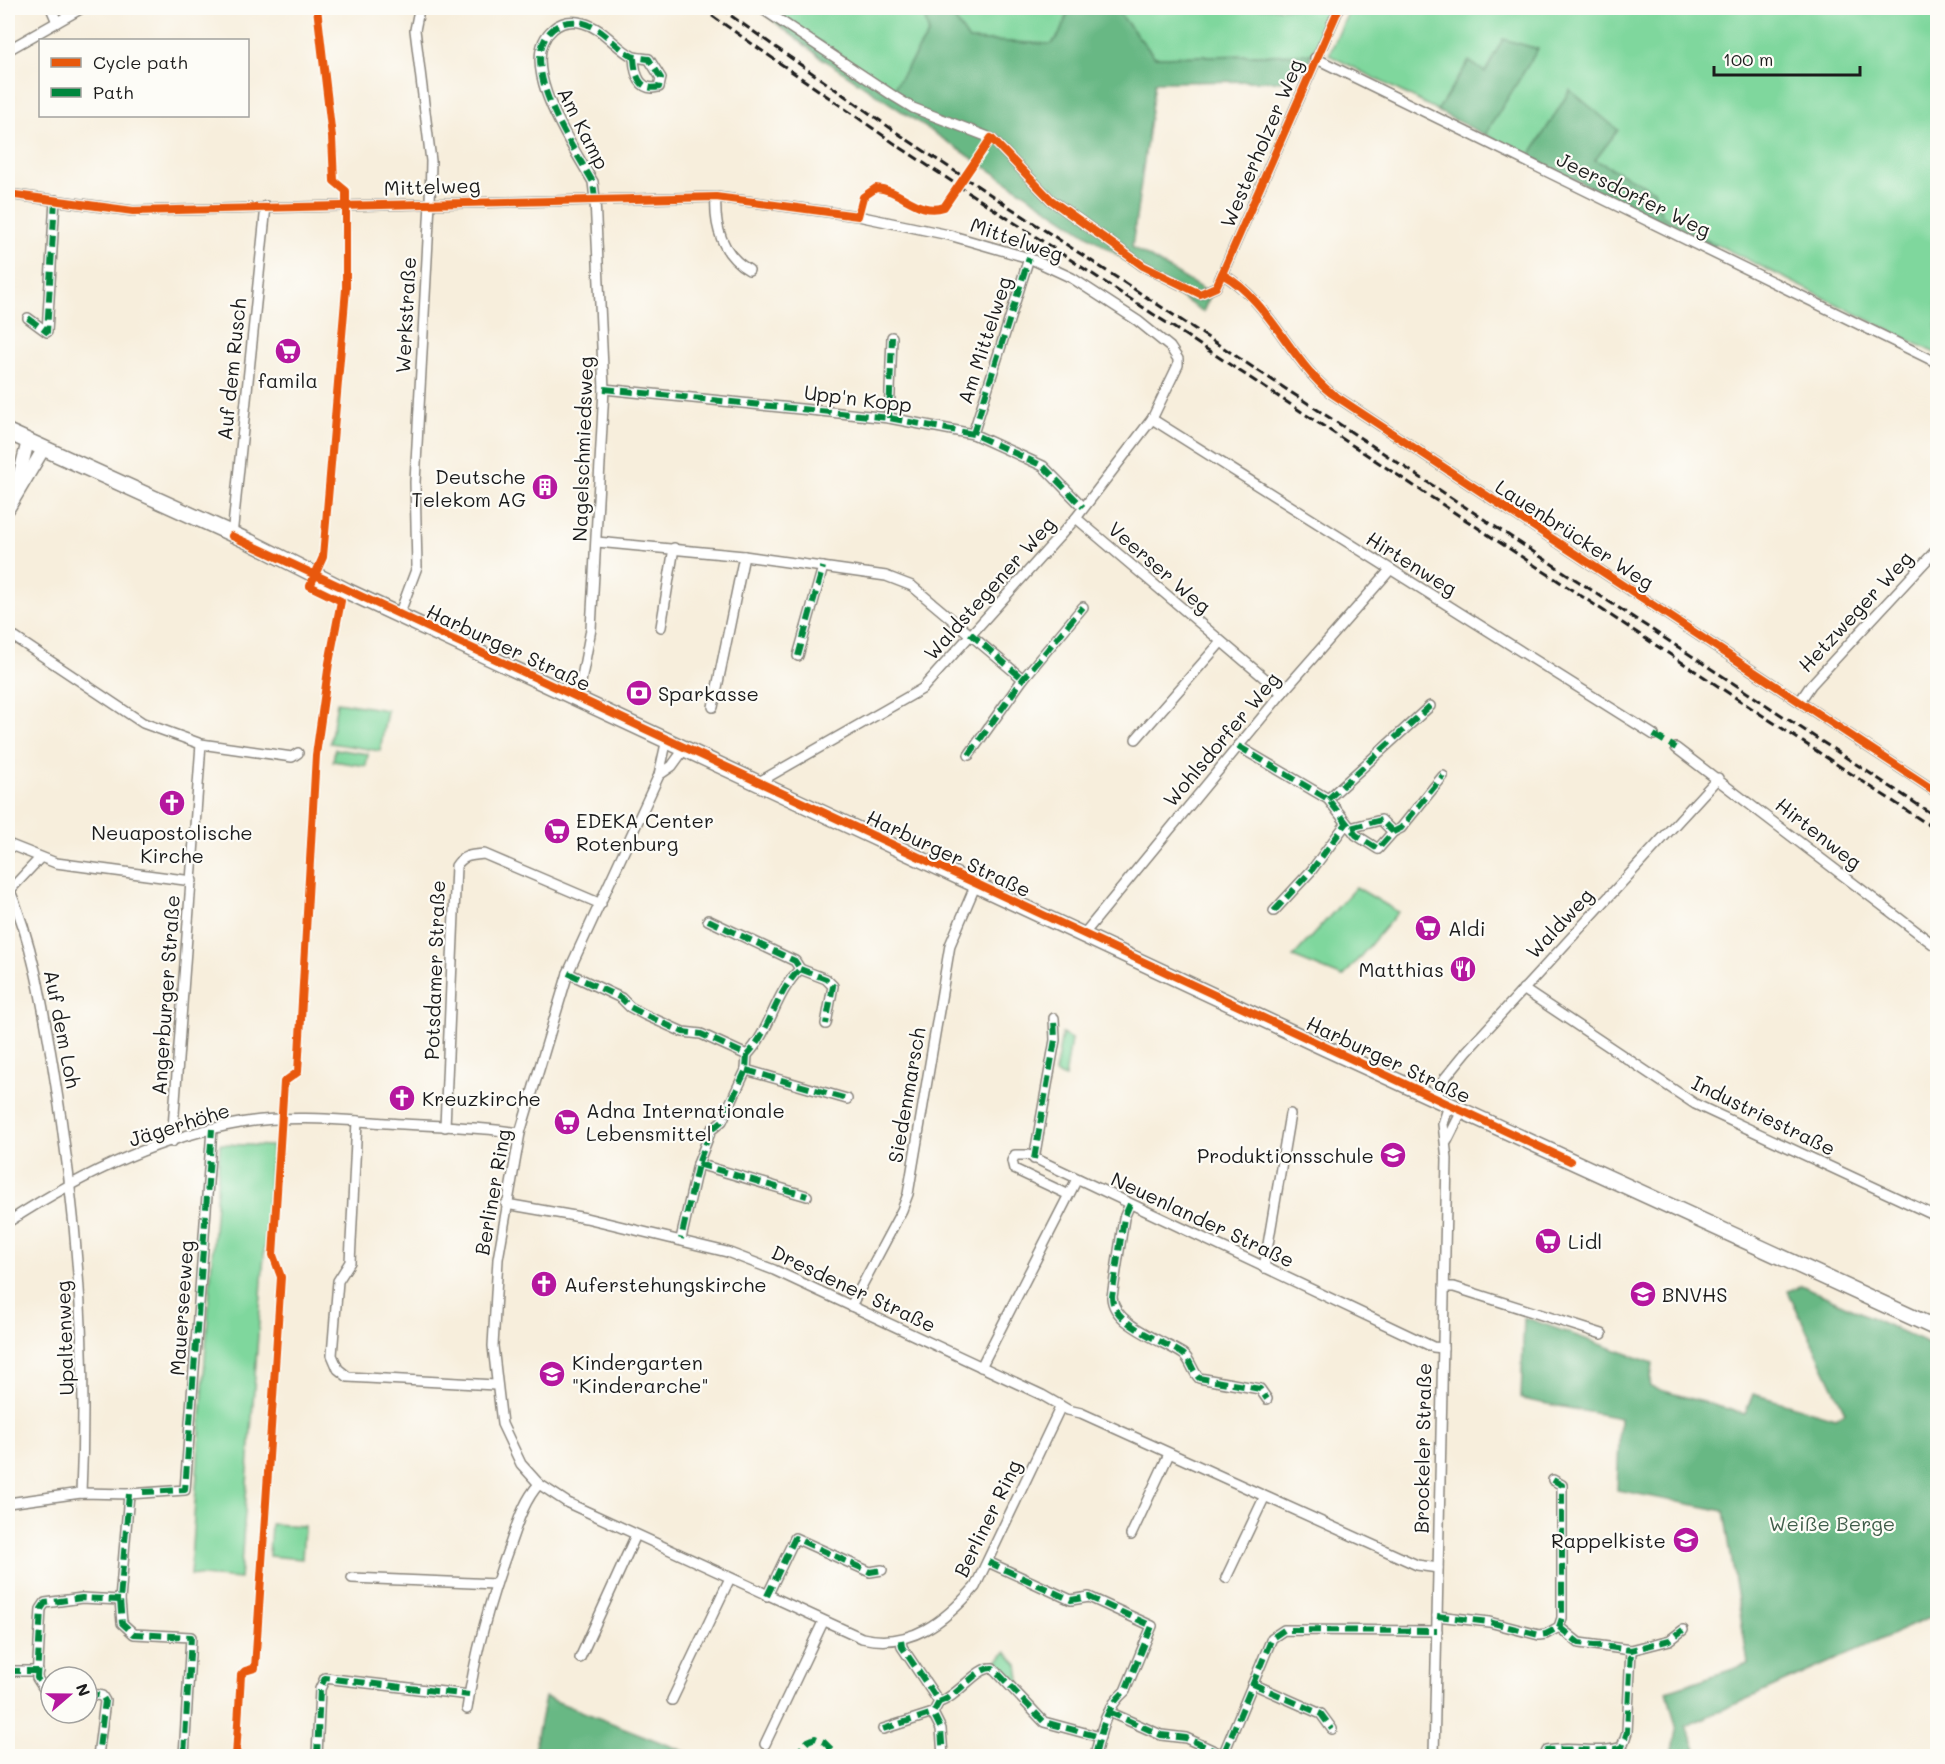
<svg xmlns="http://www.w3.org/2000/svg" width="1945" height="1764" font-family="Mali,sans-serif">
<rect width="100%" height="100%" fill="#fdfcf7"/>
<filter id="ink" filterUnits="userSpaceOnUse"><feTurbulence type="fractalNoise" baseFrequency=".0167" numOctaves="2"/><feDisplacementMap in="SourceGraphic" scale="12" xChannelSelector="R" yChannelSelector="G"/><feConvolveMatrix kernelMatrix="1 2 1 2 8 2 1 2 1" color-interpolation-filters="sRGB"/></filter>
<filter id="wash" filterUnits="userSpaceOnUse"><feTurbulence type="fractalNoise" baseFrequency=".008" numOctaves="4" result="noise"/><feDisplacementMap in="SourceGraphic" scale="24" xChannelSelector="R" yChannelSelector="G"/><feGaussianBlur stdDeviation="1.35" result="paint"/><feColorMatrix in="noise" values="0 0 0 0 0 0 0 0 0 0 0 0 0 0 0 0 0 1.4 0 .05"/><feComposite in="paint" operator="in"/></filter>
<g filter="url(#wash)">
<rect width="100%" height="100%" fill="#f7eedc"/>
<g fill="#7fd79d" stroke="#4e7a5c" stroke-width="1.5">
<polygon points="769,8 922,8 929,33 893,90"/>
<polygon points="928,8 1070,8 1059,36 1051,44 969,40"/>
<polygon points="1115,8 1334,8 1312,54 1155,57"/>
<polygon points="1350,8 1937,8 1937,354 1716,244 1714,247 1529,157 1329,55"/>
<polygon points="337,702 387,710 380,751 330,743"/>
<polygon points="335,749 368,754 366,766 333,761"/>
<polygon points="1356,887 1398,912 1343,977 1293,957"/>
<polygon points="1062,1034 1071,1039 1065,1078 1055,1073"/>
<polygon points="220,1144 272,1146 240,1579 190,1575"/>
<polygon points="271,1524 304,1526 302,1559 269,1556"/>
<polygon points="1006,1652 1018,1665 1021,1687 996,1662"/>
</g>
<g fill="#67b884" stroke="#426a50" stroke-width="1.5">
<polygon points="757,8 772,8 805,33 893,90 929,33 922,8 947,8 969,40 1051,44 1059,35 1070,8 1115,8 1155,57 1312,54 1309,62 1280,81 1155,82 1132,247 1211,294 1203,312 820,57"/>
<polygon points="1503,39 1538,49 1485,135 1437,111 1469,61 1485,72"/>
<polygon points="1570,90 1618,130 1595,160 1654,190 1662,216 1716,244 1714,247 1529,157"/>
<polygon points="1801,1285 1937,1348 1937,1623 1931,1617 1686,1726 1699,1756 1676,1756 1673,1749 1677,1731 1667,1691 1748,1664 1724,1511 1617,1490 1620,1418 1521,1399 1524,1317 1653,1363 1650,1387 1745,1414 1753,1394 1835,1418 1845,1412 1788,1291"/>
<polygon points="545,1697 696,1756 533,1756"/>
</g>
</g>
<g filter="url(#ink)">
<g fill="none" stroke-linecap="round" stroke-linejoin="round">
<defs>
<g id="minor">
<polyline points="51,8 57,22"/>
<polyline points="761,8 895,97 913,108 991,138 1051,200 1143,266 1200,294 1216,287 1222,274 1339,8"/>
<polyline points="8,50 82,8"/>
<polyline points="1315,58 1938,363"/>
<polyline points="8,194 133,211 716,197 858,216 949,235 1029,258 1072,278 1138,321 1170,347 1178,359 1178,365 1152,419 1076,518 922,689 759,782"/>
<path d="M716 197C714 226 722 255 749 270"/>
<path d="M1222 274C1268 299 1290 360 1331 393L1938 793"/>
<polyline points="28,318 47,332 55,200"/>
<polyline points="604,389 889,418 973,434 1043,466 1083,507"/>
<polyline points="889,418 892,337"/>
<polyline points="1152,419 1654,735"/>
<polyline points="973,434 1029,258"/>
<polyline points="1076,518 1282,693"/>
<polyline points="232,536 266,206"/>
<polyline points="597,542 744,556 886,576 912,586 1023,679"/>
<polyline points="399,615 417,567 415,482 430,203 431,161 415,30 418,15"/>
<polyline points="661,627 674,548"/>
<polyline points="8,633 143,723 201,744 292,757 298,753"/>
<polyline points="798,656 823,567"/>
<path d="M578 698 591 629 604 389 595 199 593 182C574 148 514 62 553 29 561 22 572 20 583 23 603 28 615 47 632 56 636 58 644 58 649 59L661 78 659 87C639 92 635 74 634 58"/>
<polyline points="1800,701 1811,685 1938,548"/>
<polyline points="713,707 744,556"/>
<path d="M667 739 659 775 568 973 520 1133 498 1259 493 1346 502 1424 521 1464 539 1484 568 1503 862 1638C911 1649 945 1621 975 1587L1061 1406"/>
<polyline points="1136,739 1221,642"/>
<polyline points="1238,746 1328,799 1356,835 1378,849 1393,832 1381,820 1350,828"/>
<polyline points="1676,748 1938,948"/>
<polyline points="969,755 1023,679 1083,607"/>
<polyline points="659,775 672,766 685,748"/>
<polyline points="1328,799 1430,706"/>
<polyline points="1393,832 1401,828 1443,776"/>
<polyline points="8,844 56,863 192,881"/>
<path d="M8 886C33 943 43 1006 53 1067 77 1210 88 1348 81 1493"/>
<polyline points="10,890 40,858"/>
<polyline points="1274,911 1311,871 1346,824"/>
<path d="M708 920 795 961 800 969C774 995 771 1030 747 1055"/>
<polyline points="1083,935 1282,693 1390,570"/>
<polyline points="800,969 826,979 833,986 826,1024"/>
<polyline points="568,973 621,998 630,1007 645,1015 683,1032 701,1034 747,1055 746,1070 722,1121 711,1130 698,1164 681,1239"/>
<polyline points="1523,989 1695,1104 1938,1217"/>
<polyline points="746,1070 847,1099"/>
<polyline points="1435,1099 1445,1078 1467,1051 1718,778"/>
<polyline points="357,1121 350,1262 338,1281 332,1355 338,1369 348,1377 495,1385"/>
<path d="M445 1127 456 866C463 855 472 855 484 854L601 904"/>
<polyline points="1447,1141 1462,1111"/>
<polyline points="172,1142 201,744"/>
<polyline points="1034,1159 1055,1040 1054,1018"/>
<polyline points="698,1164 807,1196"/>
<polyline points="1067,1194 1014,1169 1012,1161 1015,1155 1028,1155 1433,1347 1443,1348"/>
<polyline points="506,1204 586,1218 727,1252 774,1270 1042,1395 1068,1410 1081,1413 1417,1565 1438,1568"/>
<path d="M1130 1204 1124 1218 1112 1297C1113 1325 1164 1341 1183 1354 1191 1360 1192 1371 1199 1378L1260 1389 1267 1399"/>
<path d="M8 1222C77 1177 157 1137 240 1123 292 1114 350 1121 403 1124 442 1126 482 1127 520 1133"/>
<polyline points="1264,1268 1290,1114"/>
<polyline points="1444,1287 1454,1287 1602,1334"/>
<polyline points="851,1306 902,1210 908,1194 950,945 976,884"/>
<polyline points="981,1367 1077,1179"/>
<polyline points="1553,1480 1562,1485 1562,1618 1559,1627"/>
<polyline points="129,1494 120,1600 122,1623 134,1634 191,1637 184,1756"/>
<polyline points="8,1503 81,1493 129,1494 185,1490 212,1129"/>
<polyline points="1131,1535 1169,1454"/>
<path d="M988 1562 1071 1600 1089 1597 1152 1626 1125 1691C1105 1708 1101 1732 1095 1756"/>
<polyline points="352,1578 496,1584"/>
<polyline points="1226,1578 1264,1498"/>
<polyline points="767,1596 795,1538 870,1572 882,1570"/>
<polyline points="1437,1616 1489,1622 1539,1635 1546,1634 1559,1627 1579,1643 1631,1650 1670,1640 1683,1630"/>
<polyline points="901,1640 902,1647 939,1702 933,1713 941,1729 943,1756"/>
<polyline points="580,1658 636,1535"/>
<polyline points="8,1671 38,1671"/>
<polyline points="1253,1684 1321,1714 1332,1729"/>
<polyline points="51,1692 46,1692 37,1678 41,1609 45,1603 82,1598 120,1600"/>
<polyline points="87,1693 102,1696 105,1701 98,1756"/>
<polyline points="672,1700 730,1578"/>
<path d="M939 1702C958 1697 977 1666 993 1668L1044 1722 1100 1737"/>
<path d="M467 1709C475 1654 490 1599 509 1547 517 1525 523 1502 539 1484"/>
<polyline points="1109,1712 1161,1735 1186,1738 1223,1755 1272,1638 1284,1630 1437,1631"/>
<polyline points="883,1729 933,1713"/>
<polyline points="765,1744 823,1622"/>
<polyline points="317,1756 320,1689 325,1678 469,1695"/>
<polyline points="1434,1756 1447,1159 1443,1124 1449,1105"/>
<path d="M1545 1756 1547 1751C1572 1746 1599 1755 1622 1747L1627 1732 1631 1650"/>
</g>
<g id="tertiary">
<polyline points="16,489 28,441"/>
<polyline points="8,509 44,448"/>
</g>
<polyline id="primary" points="8,432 250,542 347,591 1325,1048 1938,1329"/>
</defs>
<use href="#minor" stroke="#8a857c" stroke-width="12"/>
<use href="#tertiary" stroke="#8a857c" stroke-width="15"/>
<use href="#primary" stroke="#8a857c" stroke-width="18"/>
<use href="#minor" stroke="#fff" stroke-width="9"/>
<use href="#tertiary" stroke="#fff" stroke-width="12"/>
<use href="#primary" stroke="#fff" stroke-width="15"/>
<g stroke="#1c1c1c" stroke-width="3" stroke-dasharray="9 4.5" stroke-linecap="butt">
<polyline points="701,8 901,148 1938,831"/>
<polyline points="720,8 906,139 1938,818"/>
</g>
<g stroke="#00873e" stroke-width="6" stroke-dasharray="12 6" stroke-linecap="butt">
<path d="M595 199 593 182C574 148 514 62 553 29 561 22 572 20 583 23 603 28 615 47 632 56 636 58 644 58 649 59L661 78 659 87C639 92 635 74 634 58"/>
<polyline points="28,318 47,332 55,200"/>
<polyline points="604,389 889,418 973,434 1043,466 1083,507"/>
<polyline points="889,418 892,337"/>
<polyline points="973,434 1029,258"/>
<polyline points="970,633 1023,679"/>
<polyline points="798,656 823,567"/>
<polyline points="1654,735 1676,748"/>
<polyline points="1238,746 1328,799 1356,835 1378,849 1393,832 1381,820 1350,828"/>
<polyline points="969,755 1023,679 1083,607"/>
<polyline points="1328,799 1430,706"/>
<polyline points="1393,832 1401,828 1443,776"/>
<polyline points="1274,911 1311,871 1346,824"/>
<path d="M708 920 795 961 800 969C774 995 771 1030 747 1055"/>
<polyline points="800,969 826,979 833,986 826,1024"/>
<polyline points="568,973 621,998 630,1007 645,1015 683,1032 701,1034 747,1055 746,1070 722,1121 711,1130 698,1164 681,1239"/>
<polyline points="746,1070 847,1099"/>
<polyline points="1034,1159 1055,1040 1054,1018"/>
<polyline points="698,1164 807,1196"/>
<path d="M1130 1204 1124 1218 1112 1297C1113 1325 1164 1341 1183 1354 1191 1360 1192 1371 1199 1378L1260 1389 1267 1399"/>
<polyline points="1553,1480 1562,1485 1562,1618 1559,1627"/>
<polyline points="143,1492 185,1490 212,1129"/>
<polyline points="129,1494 120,1600 122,1623 134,1634 191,1637 184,1756"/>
<path d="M988 1562 1071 1600 1089 1597 1152 1626 1125 1691C1105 1708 1101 1732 1095 1756"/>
<polyline points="767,1596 795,1538 870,1572 882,1570"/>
<polyline points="1437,1616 1489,1622 1539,1635 1546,1634 1559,1627 1579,1643 1631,1650 1670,1640 1683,1630"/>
<polyline points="901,1640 902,1647 939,1702 933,1713 941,1729 943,1756"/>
<polyline points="8,1671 38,1671"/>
<polyline points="1253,1684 1321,1714 1332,1729"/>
<polyline points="51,1692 46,1692 37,1678 41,1609 45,1603 82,1598 120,1600"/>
<polyline points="87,1693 102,1696 105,1701 98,1756"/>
<path d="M939 1702C958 1697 977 1666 993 1668L1044 1722 1100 1737"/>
<polyline points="1109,1712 1161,1735 1186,1738 1223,1755 1272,1638 1284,1630 1437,1631"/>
<polyline points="883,1729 933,1713"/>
<polyline points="317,1756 320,1689 325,1678 469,1695"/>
<polyline points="794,1756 808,1741 815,1738 824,1742 838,1756"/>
<path d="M1545 1756 1547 1751C1572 1746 1599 1755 1622 1747L1627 1732 1631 1650"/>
</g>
<defs>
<g id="cycleway">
<path d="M8 194 133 211 716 197 858 216 863 197 876 188C901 189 918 216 944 207L991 138 1051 200 1143 266 1200 294 1216 287 1222 274 1339 8"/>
<path d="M1222 274C1268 299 1290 360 1331 393L1938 793"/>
<polyline points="232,536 1570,1161"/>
<polyline points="236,1756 241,1675 245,1671 255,1668 281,1277 273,1255 284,1082 298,1072 316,755 329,663 341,601 310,586 323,557 346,289 346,191 334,181 332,137 317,8"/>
</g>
</defs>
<use href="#cycleway" stroke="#fdfcf7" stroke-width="11"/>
<use href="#cycleway" stroke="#e8590c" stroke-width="8"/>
</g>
</g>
<defs>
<symbol id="supermarket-disc" viewBox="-11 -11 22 22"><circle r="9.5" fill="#b5179e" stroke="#fdfcf7"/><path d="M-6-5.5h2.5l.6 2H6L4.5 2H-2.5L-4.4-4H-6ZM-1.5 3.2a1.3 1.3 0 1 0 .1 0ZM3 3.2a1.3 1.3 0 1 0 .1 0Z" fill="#fff"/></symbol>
<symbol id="building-disc" viewBox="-11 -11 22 22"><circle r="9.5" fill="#b5179e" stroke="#fdfcf7"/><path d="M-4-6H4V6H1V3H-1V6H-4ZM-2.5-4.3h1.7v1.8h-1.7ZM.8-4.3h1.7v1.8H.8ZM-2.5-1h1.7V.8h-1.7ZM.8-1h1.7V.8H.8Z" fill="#fff"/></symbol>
<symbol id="bank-disc" viewBox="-11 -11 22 22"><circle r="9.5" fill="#b5179e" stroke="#fdfcf7"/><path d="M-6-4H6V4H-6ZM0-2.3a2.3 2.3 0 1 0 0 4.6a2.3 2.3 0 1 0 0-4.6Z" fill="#fff"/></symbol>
<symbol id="church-disc" viewBox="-11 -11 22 22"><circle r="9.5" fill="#b5179e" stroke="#fdfcf7"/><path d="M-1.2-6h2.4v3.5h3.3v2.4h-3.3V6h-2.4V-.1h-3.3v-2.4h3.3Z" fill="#fff"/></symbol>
<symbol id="restaurant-disc" viewBox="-11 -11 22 22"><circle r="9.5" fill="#b5179e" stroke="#fdfcf7"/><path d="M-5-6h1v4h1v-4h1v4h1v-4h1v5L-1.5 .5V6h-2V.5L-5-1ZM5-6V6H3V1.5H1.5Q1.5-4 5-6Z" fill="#fff"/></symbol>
<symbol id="school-disc" viewBox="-11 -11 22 22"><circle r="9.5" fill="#b5179e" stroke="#fdfcf7"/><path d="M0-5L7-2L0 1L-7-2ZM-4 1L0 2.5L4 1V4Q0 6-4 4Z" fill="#fff"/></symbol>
</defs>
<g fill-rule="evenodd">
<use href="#supermarket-disc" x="273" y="336" width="30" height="30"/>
<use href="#building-disc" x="530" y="472" width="30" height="30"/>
<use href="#bank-disc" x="624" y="678" width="30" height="30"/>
<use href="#church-disc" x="157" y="788" width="30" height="30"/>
<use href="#supermarket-disc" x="542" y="816" width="30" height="30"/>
<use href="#supermarket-disc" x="1413" y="913" width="30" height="30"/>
<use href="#restaurant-disc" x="1448" y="954" width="30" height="30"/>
<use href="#church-disc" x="387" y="1083" width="30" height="30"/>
<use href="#supermarket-disc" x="552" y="1107" width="30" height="30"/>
<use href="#school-disc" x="1378" y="1140" width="30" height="30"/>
<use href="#supermarket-disc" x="1533" y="1226" width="30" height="30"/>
<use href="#church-disc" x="529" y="1269" width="30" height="30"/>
<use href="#school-disc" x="1628" y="1279" width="30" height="30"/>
<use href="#school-disc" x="537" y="1359" width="30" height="30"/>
<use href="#school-disc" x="1671" y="1525" width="30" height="30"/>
</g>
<g text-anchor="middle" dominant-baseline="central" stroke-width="4.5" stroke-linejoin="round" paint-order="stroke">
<g font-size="20" fill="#1c1c1c" stroke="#fdfcf7">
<text transform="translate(584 128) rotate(63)">Am Kamp</text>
<text transform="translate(1261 143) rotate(-67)">Westerholzer Weg</text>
<text transform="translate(432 186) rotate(-2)">Mittelweg</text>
<text transform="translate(1634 194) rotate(26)">Jeersdorfer Weg</text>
<text transform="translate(1017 239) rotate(19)">Mittelweg</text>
<text transform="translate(405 315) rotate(-87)">Werkstraße</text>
<text transform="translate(984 340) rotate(-72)">Am Mittelweg</text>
<text transform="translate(231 369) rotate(-84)">Auf dem Rusch</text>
<text transform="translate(858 398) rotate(7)">Upp'n Kopp</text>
<text transform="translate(582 449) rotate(-88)">Nagelschmiedsweg</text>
<text transform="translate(1575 534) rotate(33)">Lauenbrücker Weg</text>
<text transform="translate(1412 563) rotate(32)">Hirtenweg</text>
<text transform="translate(1160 567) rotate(41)">Veerser Weg</text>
<text transform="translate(989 588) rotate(-48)">Waldstegener Weg</text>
<text transform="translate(1855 611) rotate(-47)">Hetzweger Weg</text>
<text transform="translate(509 647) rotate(25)">Harburger Straße</text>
<text transform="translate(1221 739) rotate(-50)">Wohlsdorfer Weg</text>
<text transform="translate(1819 833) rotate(38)">Hirtenweg</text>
<text transform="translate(949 853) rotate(25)">Harburger Straße</text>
<text transform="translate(1559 923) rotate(-47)">Waldweg</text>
<text transform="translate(434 970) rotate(-88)">Potsdamer Straße</text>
<text transform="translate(165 995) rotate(-86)">Angerburger Straße</text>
<text transform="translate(63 1029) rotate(79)">Auf dem Loh</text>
<text transform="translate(1389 1059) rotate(25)">Harburger Straße</text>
<text transform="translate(906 1095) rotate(-80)">Siedenmarsch</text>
<text transform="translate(1764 1115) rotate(26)">Industriestraße</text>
<text transform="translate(179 1124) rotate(-17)">Jägerhöhe</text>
<text transform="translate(492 1192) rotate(-80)">Berliner Ring</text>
<text transform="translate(1203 1219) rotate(25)">Neuenlander Straße</text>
<text transform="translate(854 1288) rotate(25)">Dresdener Straße</text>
<text transform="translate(181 1308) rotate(-86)">Mauerseeweg</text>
<text transform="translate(64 1338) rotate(-92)">Upaltenweg</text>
<text transform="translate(1422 1448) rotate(-89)">Brockeler Straße</text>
<text transform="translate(987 1518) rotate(-64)">Berliner Ring</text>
</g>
<g font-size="20" fill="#1c1c1c" stroke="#fdfcf7" text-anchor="start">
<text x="288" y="380" text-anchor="middle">famila</text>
<text x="526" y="476" text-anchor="end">Deutsche<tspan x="526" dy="23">Telekom AG</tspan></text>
<text x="658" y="693">Sparkasse</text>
<text x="576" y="820">EDEKA Center<tspan x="576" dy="23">Rotenburg</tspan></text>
<text x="172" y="832" text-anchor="middle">Neuapostolische<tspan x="172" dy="23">Kirche</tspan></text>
<text x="1448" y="928">Aldi</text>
<text x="1444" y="969" text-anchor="end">Matthias</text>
<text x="422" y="1098">Kreuzkirche</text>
<text x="586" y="1110">Adna Internationale<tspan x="586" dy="23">Lebensmittel</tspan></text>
<text x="1374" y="1155" text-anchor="end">Produktionsschule</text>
<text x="1568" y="1241">Lidl</text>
<text x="564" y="1284">Auferstehungskirche</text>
<text x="1662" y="1294">BNVHS</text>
<text x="572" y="1362">Kindergarten<tspan x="572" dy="23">"Kinderarche"</tspan></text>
<text x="1666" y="1540" text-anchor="end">Rappelkiste</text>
</g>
<g font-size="20" fill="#3f5d49" stroke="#fdfcf7">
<text x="1832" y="1523">Weiße Berge</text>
</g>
</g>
<rect width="1945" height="1764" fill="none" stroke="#fdfcf7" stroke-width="30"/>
<rect x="39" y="39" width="210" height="78" fill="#fdfcf7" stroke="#a3a29f" stroke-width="1.5"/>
<rect x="51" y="58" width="30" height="9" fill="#e8590c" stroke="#a3a29f" stroke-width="1.5"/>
<text x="93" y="69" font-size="18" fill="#1c1c1c">Cycle path</text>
<rect x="51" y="88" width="30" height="9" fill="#00873e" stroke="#a3a29f" stroke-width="1.5"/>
<text x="93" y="99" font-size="18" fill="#1c1c1c">Path</text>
<g transform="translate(69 1695) rotate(70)"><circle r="28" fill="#fdfcf7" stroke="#a3a29f" stroke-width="1.5"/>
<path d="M0-4.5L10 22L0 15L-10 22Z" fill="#b5179e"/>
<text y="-9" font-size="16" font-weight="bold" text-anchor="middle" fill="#1c1c1c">N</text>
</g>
<path d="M1714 66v9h146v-9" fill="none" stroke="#1c1c1c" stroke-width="3"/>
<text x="1723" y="66" font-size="18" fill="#1c1c1c" stroke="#fdfcf7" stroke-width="4.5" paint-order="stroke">100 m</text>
</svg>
